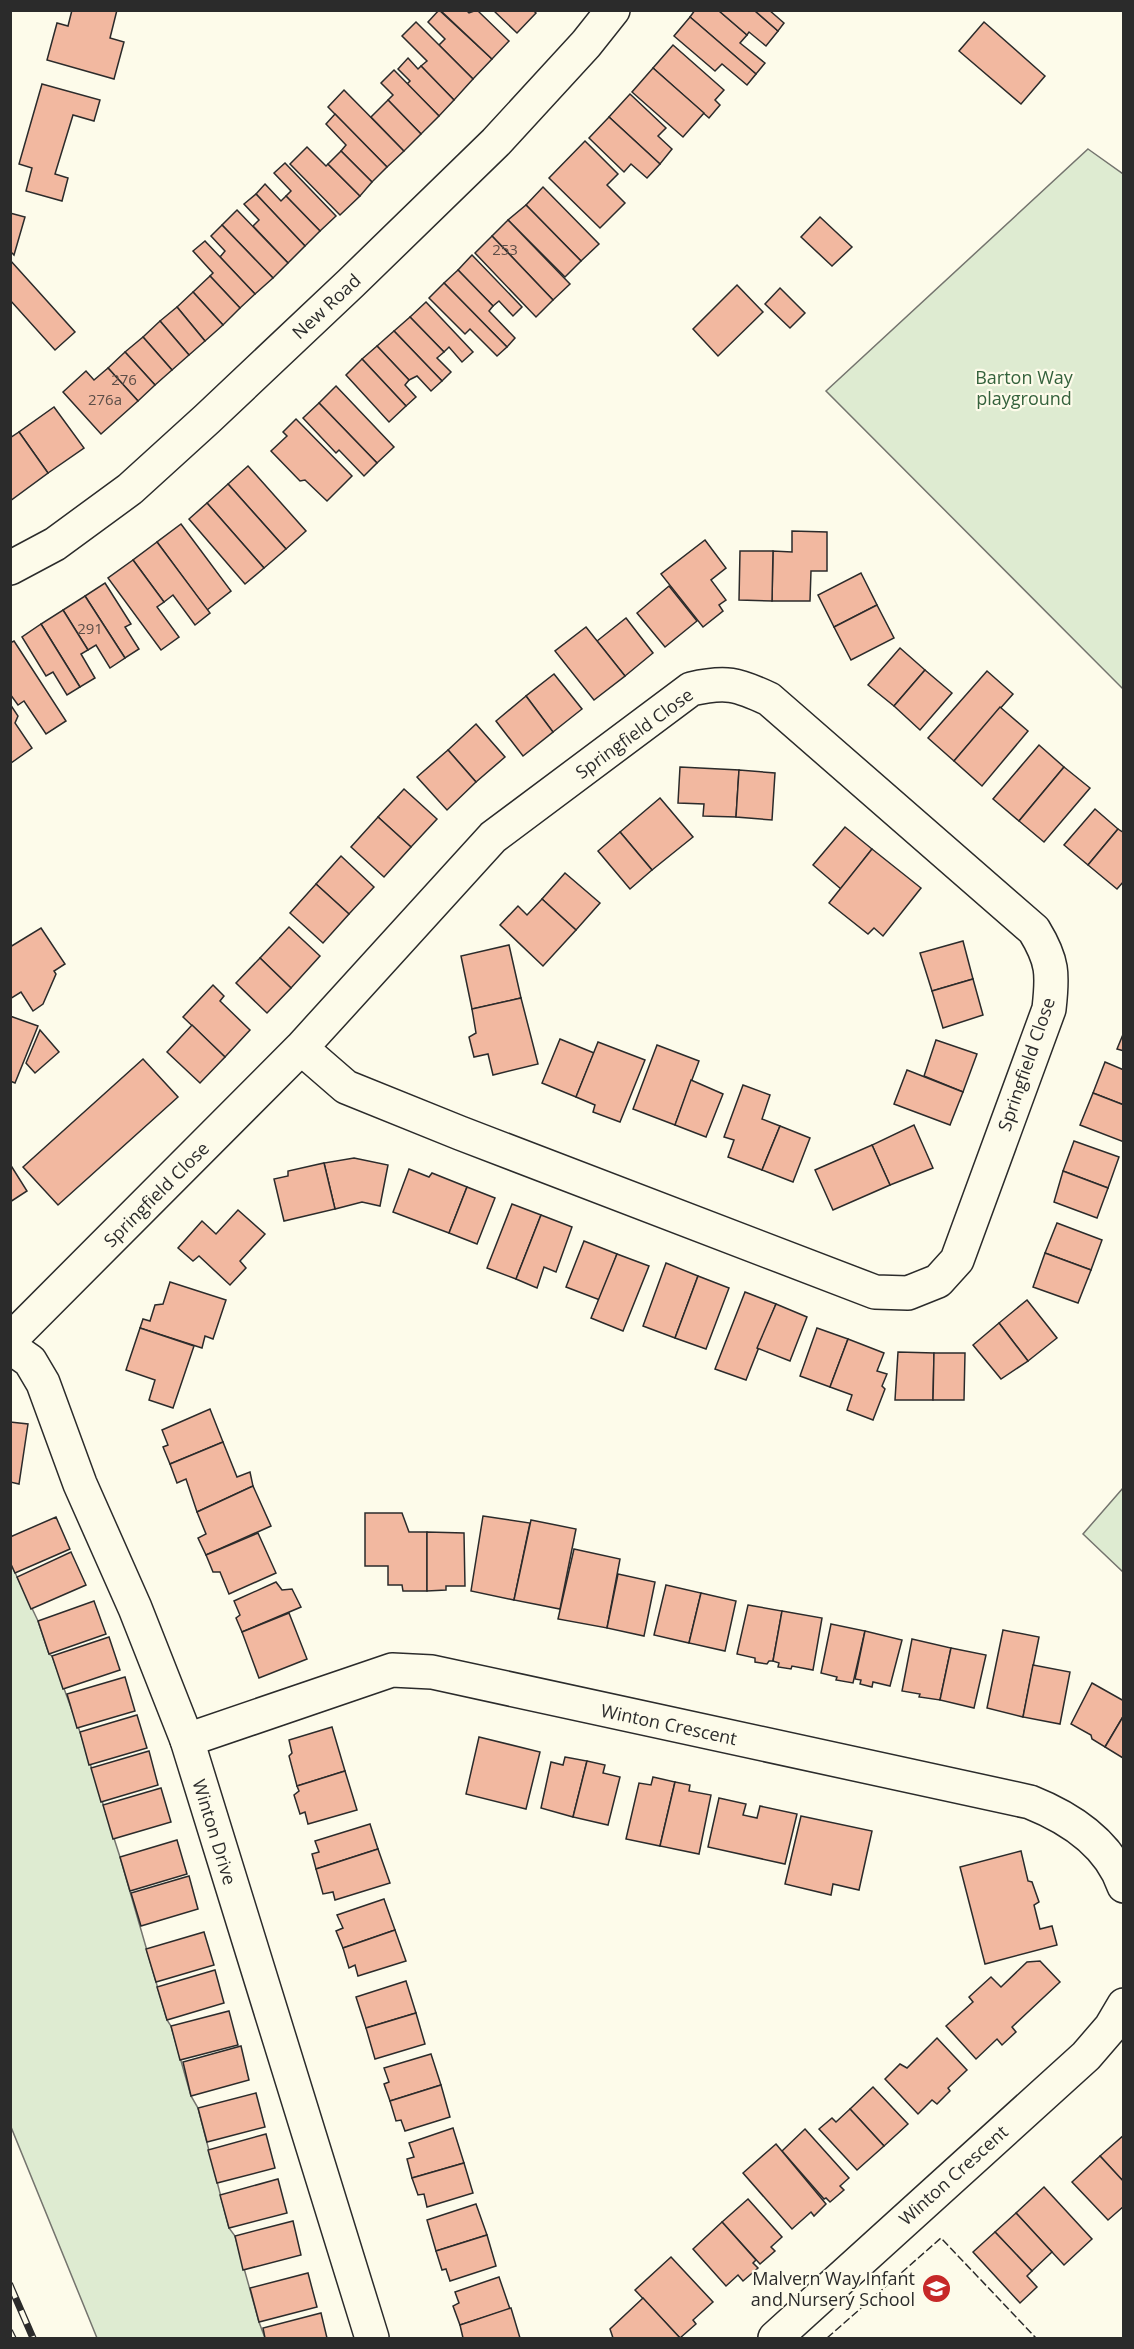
<svg xmlns="http://www.w3.org/2000/svg" width="1134" height="2349" font-family="'Open Sans',sans-serif">
<rect width="100%" height="100%" fill="#fdfbea"/>
<g fill="#deebd1" stroke="#74746e" stroke-width="1.5">
<polygon points="1088,149 1123,174 1123,689 826,391"/>
<polygon points="1123,1488 1123,1572 1083,1534"/>
<polygon points="10,1562 38,1621 49,1654 52,1656 80,1732 120,1857 167,2020 171,2026 191,2096 198,2108 229,2228 235,2236 259,2322 265,2338 97,2338 11,2127"/>
</g>
<g fill="#f2b8a0" stroke="#2b2b2b" stroke-width="1.5">
<polygon points="72,10 117,10 110,38 124,42 114,79 47,60 57,23 68,26"/>
<polygon points="439,10 492,59 473,79 439,45 445,39 428,22"/>
<polygon points="440,10 466,10 469,13 477,10 509,41 492,59"/>
<polygon points="493,10 533,10 536,13 517,33"/>
<polygon points="695,10 718,10 747,35 740,43 765,63 756,74 690,17"/>
<polygon points="718,10 754,10 778,31 766,46 749,32 747,35"/>
<polygon points="754,10 769,10 784,23 778,31"/>
<polygon points="690,17 756,74 747,85 722,64 715,71 674,36"/>
<polygon points="416,22 473,79 454,100 421,66 427,61 402,36"/>
<polygon points="984,22 1045,76 1021,104 959,51"/>
<polygon points="673,45 724,90 715,100 720,105 709,118 653,68"/>
<polygon points="408,58 418,69 421,66 454,100 439,116 407,84 410,81 398,69"/>
<polygon points="653,68 704,113 683,137 632,92"/>
<polygon points="394,70 439,116 421,134 388,100 393,95 381,83"/>
<polygon points="42,84 100,100 94,121 73,115 55,174 68,178 62,201 26,191 32,168 19,164"/>
<polygon points="344,90 404,151 387,167 328,107"/>
<polygon points="630,94 666,128 658,136 672,149 660,164 609,117"/>
<polygon points="388,100 421,134 404,151 371,117"/>
<polygon points="335,114 387,167 372,182 341,151 346,145 326,124"/>
<polygon points="609,117 660,164 647,178 631,164 624,172 589,138"/>
<polygon points="585,141 618,174 607,185 625,203 600,228 549,178"/>
<polygon points="307,147 326,166 328,164 360,196 340,215 290,164"/>
<polygon points="341,151 372,182 360,196 328,164"/>
<polygon points="285,163 336,216 320,231 286,196 291,191 274,173"/>
<polygon points="265,184 281,201 286,196 320,231 305,246 256,194"/>
<polygon points="543,187 599,244 581,261 526,205"/>
<polygon points="256,194 305,246 288,263 253,226 259,220 244,204"/>
<polygon points="526,205 581,261 565,277 508,220"/>
<polygon points="237,210 288,263 273,278 222,225"/>
<polygon points="10,213 25,217 14,255 10,251"/>
<polygon points="820,217 852,247 832,266 801,237"/>
<polygon points="508,220 570,284 553,300 492,236"/>
<polygon points="222,225 273,278 255,294 220,257 225,251 211,236"/>
<polygon points="492,236 553,300 536,317 475,253"/>
<polygon points="205,241 255,294 240,308 210,276 213,273 193,251"/>
<polygon points="472,255 522,307 513,316 499,301 493,306 458,270"/>
<polygon points="10,260 75,332 55,350 10,300"/>
<polygon points="458,270 493,306 489,311 515,338 507,347 444,283"/>
<polygon points="210,276 240,308 223,325 193,292"/>
<polygon points="444,283 507,347 497,356 470,329 465,334 429,298"/>
<polygon points="737,285 763,312 718,356 693,329"/>
<polygon points="780,288 805,313 790,328 765,304"/>
<polygon points="193,292 223,325 205,341 177,307"/>
<polygon points="426,302 473,352 462,362 449,347 444,352 410,317"/>
<polygon points="177,307 205,341 189,355 160,321"/>
<polygon points="410,317 444,352 437,358 451,372 442,381 394,331"/>
<polygon points="160,321 189,355 172,370 143,337"/>
<polygon points="394,331 442,381 431,391 417,376 409,380 377,346"/>
<polygon points="143,337 172,370 155,385 125,352"/>
<polygon points="377,346 409,380 405,385 416,397 406,406 362,359"/>
<polygon points="125,352 155,385 138,401 108,368"/>
<polygon points="362,359 406,406 389,422 346,375"/>
<polygon points="108,368 138,401 101,434 63,392 86,371 94,380"/>
<polygon points="336,386 394,447 377,463 319,403"/>
<polygon points="319,403 377,463 364,476 339,450 336,453 303,418"/>
<polygon points="54,407 84,448 48,473 19,432"/>
<polygon points="296,419 352,476 327,501 305,480 300,481 271,451 287,436 283,432"/>
<polygon points="19,432 48,473 10,501 10,438"/>
<polygon points="248,466 306,531 286,549 228,484"/>
<polygon points="228,484 286,549 264,568 207,503"/>
<polygon points="207,503 264,568 245,584 189,519"/>
<polygon points="181,524 231,591 207,610 157,542"/>
<polygon points="792,531 827,532 827,571 811,571 810,601 772,601 773,551 792,552"/>
<polygon points="705,540 726,568 711,580 726,600 719,605 723,611 703,627 661,574"/>
<polygon points="157,542 210,613 195,625 173,595 164,602 133,560"/>
<polygon points="740,551 773,551 772,601 739,600"/>
<polygon points="133,560 164,602 157,607 179,637 161,650 108,578"/>
<polygon points="861,573 877,605 834,627 818,595"/>
<polygon points="105,583 131,624 125,627 139,649 125,658 85,596"/>
<polygon points="669,586 697,621 665,647 637,613"/>
<polygon points="85,596 125,658 110,668 96,645 88,650 63,610"/>
<polygon points="877,605 894,638 851,660 834,627"/>
<polygon points="63,610 88,650 81,654 95,678 80,687 41,624"/>
<polygon points="626,618 653,653 625,676 597,641"/>
<polygon points="41,624 80,687 67,695 53,672 46,676 22,637"/>
<polygon points="586,627 625,676 594,700 555,651"/>
<polygon points="14,641 66,721 46,734 24,701 18,705 10,694 10,643"/>
<polygon points="900,648 925,670 894,706 868,685"/>
<polygon points="925,670 952,693 920,730 894,706"/>
<polygon points="987,671 1013,694 954,761 928,738"/>
<polygon points="554,674 582,709 553,732 526,696"/>
<polygon points="526,696 553,732 523,756 496,721"/>
<polygon points="10,704 18,716 15,723 32,748 11,763"/>
<polygon points="1000,707 1028,731 982,786 954,761"/>
<polygon points="476,724 505,757 476,782 448,750"/>
<polygon points="1039,745 1064,767 1019,821 993,799"/>
<polygon points="448,750 476,782 447,810 417,777"/>
<polygon points="680,767 739,770 736,817 703,816 704,804 678,803"/>
<polygon points="1064,767 1090,788 1044,842 1019,821"/>
<polygon points="739,770 775,773 772,820 736,817"/>
<polygon points="404,789 437,819 411,847 378,817"/>
<polygon points="660,798 693,837 652,870 620,832"/>
<polygon points="1095,809 1118,829 1088,865 1064,845"/>
<polygon points="378,817 411,847 384,877 351,847"/>
<polygon points="845,827 872,849 841,889 813,865"/>
<polygon points="1118,829 1124,833 1124,881 1117,889 1088,865"/>
<polygon points="620,832 652,870 630,889 598,851"/>
<polygon points="872,849 921,888 883,936 874,928 868,934 829,903"/>
<polygon points="341,856 374,887 349,914 316,884"/>
<polygon points="565,873 600,903 576,930 542,899"/>
<polygon points="316,884 349,914 323,943 290,913"/>
<polygon points="542,899 576,930 543,966 500,925 518,906 527,915"/>
<polygon points="289,927 320,956 291,988 260,958"/>
<polygon points="41,928 65,964 54,971 56,974 43,1004 33,1011 21,992 10,999 10,947"/>
<polygon points="963,941 973,979 932,991 920,953"/>
<polygon points="509,945 521,998 472,1009 461,956"/>
<polygon points="260,958 291,988 267,1013 236,983"/>
<polygon points="973,979 983,1015 943,1028 932,991"/>
<polygon points="213,985 224,996 220,1001 250,1030 225,1057 183,1017"/>
<polygon points="521,998 538,1064 493,1075 488,1054 474,1057 469,1037 476,1033 472,1009"/>
<polygon points="10,1016 38,1026 15,1083 10,1081"/>
<polygon points="192,1025 225,1057 200,1083 167,1052"/>
<polygon points="40,1030 59,1052 35,1073 26,1063"/>
<polygon points="1124,1032 1124,1051 1117,1049"/>
<polygon points="560,1039 594,1053 576,1097 542,1083"/>
<polygon points="936,1040 977,1054 963,1092 924,1076"/>
<polygon points="598,1042 645,1060 620,1122 593,1112 595,1105 576,1097"/>
<polygon points="657,1045 699,1061 675,1125 633,1109"/>
<polygon points="143,1059 178,1097 58,1205 23,1167"/>
<polygon points="1105,1062 1124,1070 1124,1105 1093,1093"/>
<polygon points="907,1070 963,1092 950,1125 894,1104"/>
<polygon points="691,1080 723,1094 706,1137 675,1125"/>
<polygon points="743,1085 770,1095 762,1119 780,1126 762,1170 728,1157 734,1140 724,1137"/>
<polygon points="1093,1093 1124,1105 1124,1142 1080,1125"/>
<polygon points="914,1125 933,1168 890,1185 872,1145"/>
<polygon points="780,1126 810,1138 793,1182 762,1170"/>
<polygon points="1074,1141 1119,1157 1108,1188 1063,1171"/>
<polygon points="872,1145 890,1185 833,1210 815,1170"/>
<polygon points="354,1158 388,1165 380,1206 362,1202 335,1209 324,1163"/>
<polygon points="324,1163 335,1209 284,1221 274,1179 288,1176 288,1171"/>
<polygon points="10,1164 27,1191 10,1202"/>
<polygon points="409,1169 429,1177 432,1173 467,1187 449,1233 393,1212"/>
<polygon points="1063,1171 1108,1188 1097,1218 1054,1202"/>
<polygon points="467,1187 495,1198 477,1244 449,1233"/>
<polygon points="512,1204 541,1215 516,1279 487,1268"/>
<polygon points="238,1210 265,1234 240,1261 246,1268 230,1285 199,1256 193,1261 178,1248 202,1221 216,1234"/>
<polygon points="541,1215 572,1227 556,1272 544,1267 537,1288 516,1279"/>
<polygon points="1057,1223 1102,1240 1091,1270 1045,1253"/>
<polygon points="584,1241 617,1254 600,1300 566,1287"/>
<polygon points="1045,1253 1091,1270 1078,1303 1033,1287"/>
<polygon points="617,1254 649,1266 623,1331 591,1318"/>
<polygon points="666,1263 698,1276 675,1338 643,1326"/>
<polygon points="698,1276 729,1288 706,1349 675,1338"/>
<polygon points="170,1282 226,1300 213,1339 205,1336 202,1348 140,1328 143,1319 150,1321 155,1305 163,1304"/>
<polygon points="745,1292 776,1304 746,1380 715,1369"/>
<polygon points="1027,1300 1057,1338 1028,1361 999,1323"/>
<polygon points="776,1304 807,1317 790,1361 757,1348"/>
<polygon points="999,1323 1028,1361 1001,1379 973,1345"/>
<polygon points="140,1328 194,1346 173,1408 149,1400 155,1380 126,1370"/>
<polygon points="817,1328 848,1339 830,1387 800,1376"/>
<polygon points="848,1339 884,1353 877,1371 887,1374 882,1386 885,1389 873,1420 847,1410 852,1395 830,1387"/>
<polygon points="898,1352 934,1353 933,1400 895,1400"/>
<polygon points="934,1353 965,1353 964,1400 933,1400"/>
<polygon points="210,1409 223,1442 170,1464 163,1447 168,1445 162,1430"/>
<polygon points="10,1422 28,1424 19,1484 10,1482"/>
<polygon points="223,1442 237,1477 250,1472 253,1486 197,1512 186,1479 177,1483 170,1464"/>
<polygon points="253,1486 271,1526 206,1555 198,1538 206,1534 197,1512"/>
<polygon points="365,1513 402,1513 409,1532 427,1532 427,1591 403,1591 402,1585 388,1585 388,1566 365,1566"/>
<polygon points="483,1516 530,1523 514,1600 471,1591"/>
<polygon points="56,1517 70,1549 15,1573 10,1562 10,1537"/>
<polygon points="531,1520 576,1529 560,1609 514,1600"/>
<polygon points="427,1532 464,1533 465,1586 446,1586 446,1590 427,1591"/>
<polygon points="258,1533 276,1573 229,1594 220,1572 213,1572 206,1555"/>
<polygon points="574,1549 620,1559 607,1628 558,1619"/>
<polygon points="71,1552 86,1585 31,1609 17,1577"/>
<polygon points="618,1574 655,1582 644,1636 607,1628"/>
<polygon points="276,1582 282,1590 292,1589 301,1607 242,1632 236,1618 240,1615 234,1601"/>
<polygon points="666,1585 701,1593 689,1643 654,1635"/>
<polygon points="701,1593 736,1601 725,1651 689,1643"/>
<polygon points="94,1601 106,1634 49,1654 38,1621"/>
<polygon points="748,1605 782,1611 773,1661 769,1661 767,1664 755,1662 755,1658 737,1654"/>
<polygon points="782,1611 822,1618 813,1670 792,1666 791,1669 778,1667 779,1663 773,1661"/>
<polygon points="289,1613 307,1659 259,1678 242,1632"/>
<polygon points="831,1624 865,1631 853,1683 836,1680 837,1677 821,1673"/>
<polygon points="1003,1630 1039,1637 1023,1717 987,1708"/>
<polygon points="865,1631 902,1640 890,1686 873,1682 872,1687 860,1684 861,1680 855,1679"/>
<polygon points="109,1637 120,1670 63,1689 52,1656"/>
<polygon points="912,1639 951,1648 940,1700 919,1697 920,1694 902,1691"/>
<polygon points="951,1648 986,1655 974,1708 940,1700"/>
<polygon points="1033,1665 1070,1672 1060,1724 1023,1717"/>
<polygon points="125,1677 135,1711 77,1728 67,1694"/>
<polygon points="1092,1683 1124,1701 1124,1715 1105,1747 1092,1739 1091,1735 1071,1724"/>
<polygon points="137,1715 147,1748 89,1765 80,1732"/>
<polygon points="1124,1715 1124,1757 1123,1758 1105,1747"/>
<polygon points="332,1727 345,1771 297,1786 289,1756 292,1753 289,1740"/>
<polygon points="479,1737 540,1752 526,1809 466,1794"/>
<polygon points="149,1751 158,1785 101,1802 91,1768"/>
<polygon points="565,1757 587,1761 573,1817 541,1808 551,1762 563,1765"/>
<polygon points="587,1761 605,1765 603,1773 620,1777 608,1825 573,1817"/>
<polygon points="345,1771 357,1810 308,1824 305,1812 300,1814 294,1795 299,1791 297,1786"/>
<polygon points="653,1777 675,1782 660,1846 626,1839 639,1783 651,1785"/>
<polygon points="675,1782 690,1785 689,1791 711,1795 699,1854 660,1846"/>
<polygon points="161,1788 171,1822 113,1839 103,1805"/>
<polygon points="719,1798 746,1804 743,1815 757,1818 760,1806 797,1814 785,1864 708,1847"/>
<polygon points="801,1816 872,1831 859,1890 833,1884 831,1895 785,1884"/>
<polygon points="370,1824 378,1849 316,1869 312,1854 319,1852 315,1841"/>
<polygon points="177,1840 187,1874 130,1891 120,1857"/>
<polygon points="378,1849 390,1883 335,1900 333,1892 323,1894 316,1869"/>
<polygon points="1021,1851 1028,1881 1032,1882 1039,1902 1034,1905 1040,1929 1052,1926 1057,1945 985,1964 960,1867"/>
<polygon points="189,1876 198,1909 141,1926 131,1893"/>
<polygon points="384,1899 395,1930 343,1948 336,1931 343,1928 337,1915"/>
<polygon points="395,1930 406,1961 358,1976 355,1965 349,1968 343,1948"/>
<polygon points="204,1932 214,1965 156,1982 146,1949"/>
<polygon points="1040,1961 1060,1982 1012,2027 1016,2032 1002,2045 997,2039 976,2059 946,2026 973,2002 969,1997 991,1977 1001,1987 1027,1962"/>
<polygon points="215,1970 224,2003 167,2020 157,1987"/>
<polygon points="406,1981 416,2013 366,2028 356,1997"/>
<polygon points="229,2011 238,2045 180,2060 171,2026"/>
<polygon points="416,2013 425,2044 375,2059 366,2028"/>
<polygon points="937,2038 967,2070 948,2088 950,2091 937,2104 932,2100 918,2114 885,2079 900,2064 907,2068"/>
<polygon points="241,2046 249,2080 191,2096 183,2062"/>
<polygon points="431,2054 441,2085 390,2101 384,2084 389,2082 384,2068"/>
<polygon points="441,2085 450,2117 405,2131 401,2120 396,2121 390,2101"/>
<polygon points="873,2087 908,2124 884,2146 850,2109"/>
<polygon points="256,2093 265,2127 207,2142 198,2108"/>
<polygon points="850,2109 884,2146 857,2170 819,2129 832,2118 836,2122"/>
<polygon points="453,2128 464,2163 412,2178 407,2159 414,2157 409,2143"/>
<polygon points="805,2129 849,2178 840,2186 844,2190 830,2202 826,2198 824,2199 782,2151"/>
<polygon points="266,2134 275,2168 217,2183 208,2150"/>
<polygon points="1124,2135 1124,2182 1100,2156"/>
<polygon points="776,2144 826,2204 814,2216 811,2212 792,2229 743,2173"/>
<polygon points="1100,2156 1124,2182 1124,2206 1108,2220 1072,2182"/>
<polygon points="464,2163 473,2193 427,2207 424,2194 418,2195 412,2178"/>
<polygon points="278,2179 287,2213 229,2228 220,2195"/>
<polygon points="1044,2187 1092,2239 1064,2265 1016,2213"/>
<polygon points="748,2199 782,2237 771,2247 775,2251 760,2264 722,2222"/>
<polygon points="476,2204 487,2235 436,2251 427,2220"/>
<polygon points="1016,2213 1052,2252 1032,2271 995,2232"/>
<polygon points="293,2221 301,2255 243,2270 235,2236"/>
<polygon points="722,2222 756,2260 753,2263 758,2268 743,2281 738,2275 726,2286 693,2249"/>
<polygon points="995,2232 1032,2271 1027,2276 1037,2287 1020,2303 973,2252"/>
<polygon points="487,2235 496,2266 450,2281 446,2269 442,2270 436,2251"/>
<polygon points="671,2257 713,2302 693,2320 696,2324 680,2338 635,2290"/>
<polygon points="308,2273 317,2307 259,2322 250,2288"/>
<polygon points="499,2277 510,2309 460,2325 453,2306 459,2303 455,2292"/>
<polygon points="643,2298 680,2338 613,2338 610,2329"/>
<polygon points="511,2308 520,2338 463,2338 460,2325"/>
<polygon points="321,2313 327,2338 265,2338 263,2328"/>
</g>
<g fill="none" stroke-linecap="round" stroke-linejoin="round">
<defs>
<g id="street">
<polyline points="10,568 55,544 130,489 207,419 351,283 496,142 586,44 613,10"/>
<path d="M10 1340 301 1048 493 837 691 689C726 681 737 684 769 699L1034 930C1053 961 1053 974 1049 1009L957 1260 938 1281 908 1293 875 1292 460 1133 346 1087 301 1048"/>
<polyline points="10,1347 30,1361 43,1383 80,1484 135,1608 187,1740 372,2338"/>
<path d="M187 1740 392 1670 432 1672 1030 1802C1070 1818 1109 1843 1124 1886"/>
<polyline points="775,2338 1086,2056 1111,2027 1124,2005"/>
</g>
</defs>
<use href="#street" stroke="#2b2b2b" stroke-width="36"/>
<use href="#street" stroke="#fdfbea" stroke-width="33"/>
<defs>
<g id="rail">
<polyline points="10,2285 33,2338"/>
<polyline points="10,2332 13,2338"/>
</g>
</defs>
<use href="#rail" stroke="#2b2b2b" stroke-width="7"/>
<use href="#rail" stroke="#fdfbea" stroke-width="4.5" stroke-dasharray="14" stroke-linecap="butt"/>
<polyline stroke="#2b2b2b" stroke-width="1.5" stroke-dasharray="8 3" stroke-linecap="butt" points="827,2338 941,2238 1036,2338"/>
</g>
<defs>
<symbol id="school-disc" viewBox="-11 -11 22 22"><circle r="9.5" fill="#c62828" stroke="#fdfbea"/><path d="M0-5L7-2L0 1L-7-2ZM-4 1L0 2.5L4 1V4Q0 6-4 4Z" fill="#fff"/></symbol>
</defs>
<g fill-rule="evenodd">
<use href="#school-disc" x="920" y="2272" width="33" height="33"/>
</g>
<g text-anchor="middle" dominant-baseline="central" stroke-width="4.5" stroke-linejoin="round" paint-order="stroke">
<g font-size="15" fill="#5d4e48">
<text x="505" y="249">253</text>
<text x="124" y="379">276</text>
<text x="105" y="399">276a</text>
<text x="90" y="628">291</text>
</g>
<g font-size="18" fill="#2b2b2b" stroke="#fdfbea">
<text transform="translate(326 306) rotate(-43)">New Road</text>
<text transform="translate(634 733) rotate(-36)">Springfield Close</text>
<text transform="translate(1026 1064) rotate(-71)">Springfield Close</text>
<text transform="translate(156 1194) rotate(-45)">Springfield Close</text>
<text transform="translate(669 1724) rotate(12)">Winton Crescent</text>
<text transform="translate(215 1832) rotate(73)">Winton Drive</text>
<text transform="translate(953 2175) rotate(-42)">Winton Crescent</text>
</g>
<g font-size="18" fill="#34623c" stroke="#fdfbea">
<text x="1024" y="377">Barton Way<tspan x="1024" dy="21">playground</tspan></text>
</g>
<g font-size="18" fill="#2b2b2b" stroke="#fdfbea" text-anchor="end">
<text x="915" y="2278">Malvern Way Infant<tspan x="915" dy="21">and Nursery School</tspan></text>
</g>
</g>
<rect width="1134" height="2349" fill="none" stroke="#2b2b2b" stroke-width="24"/>
</svg>
